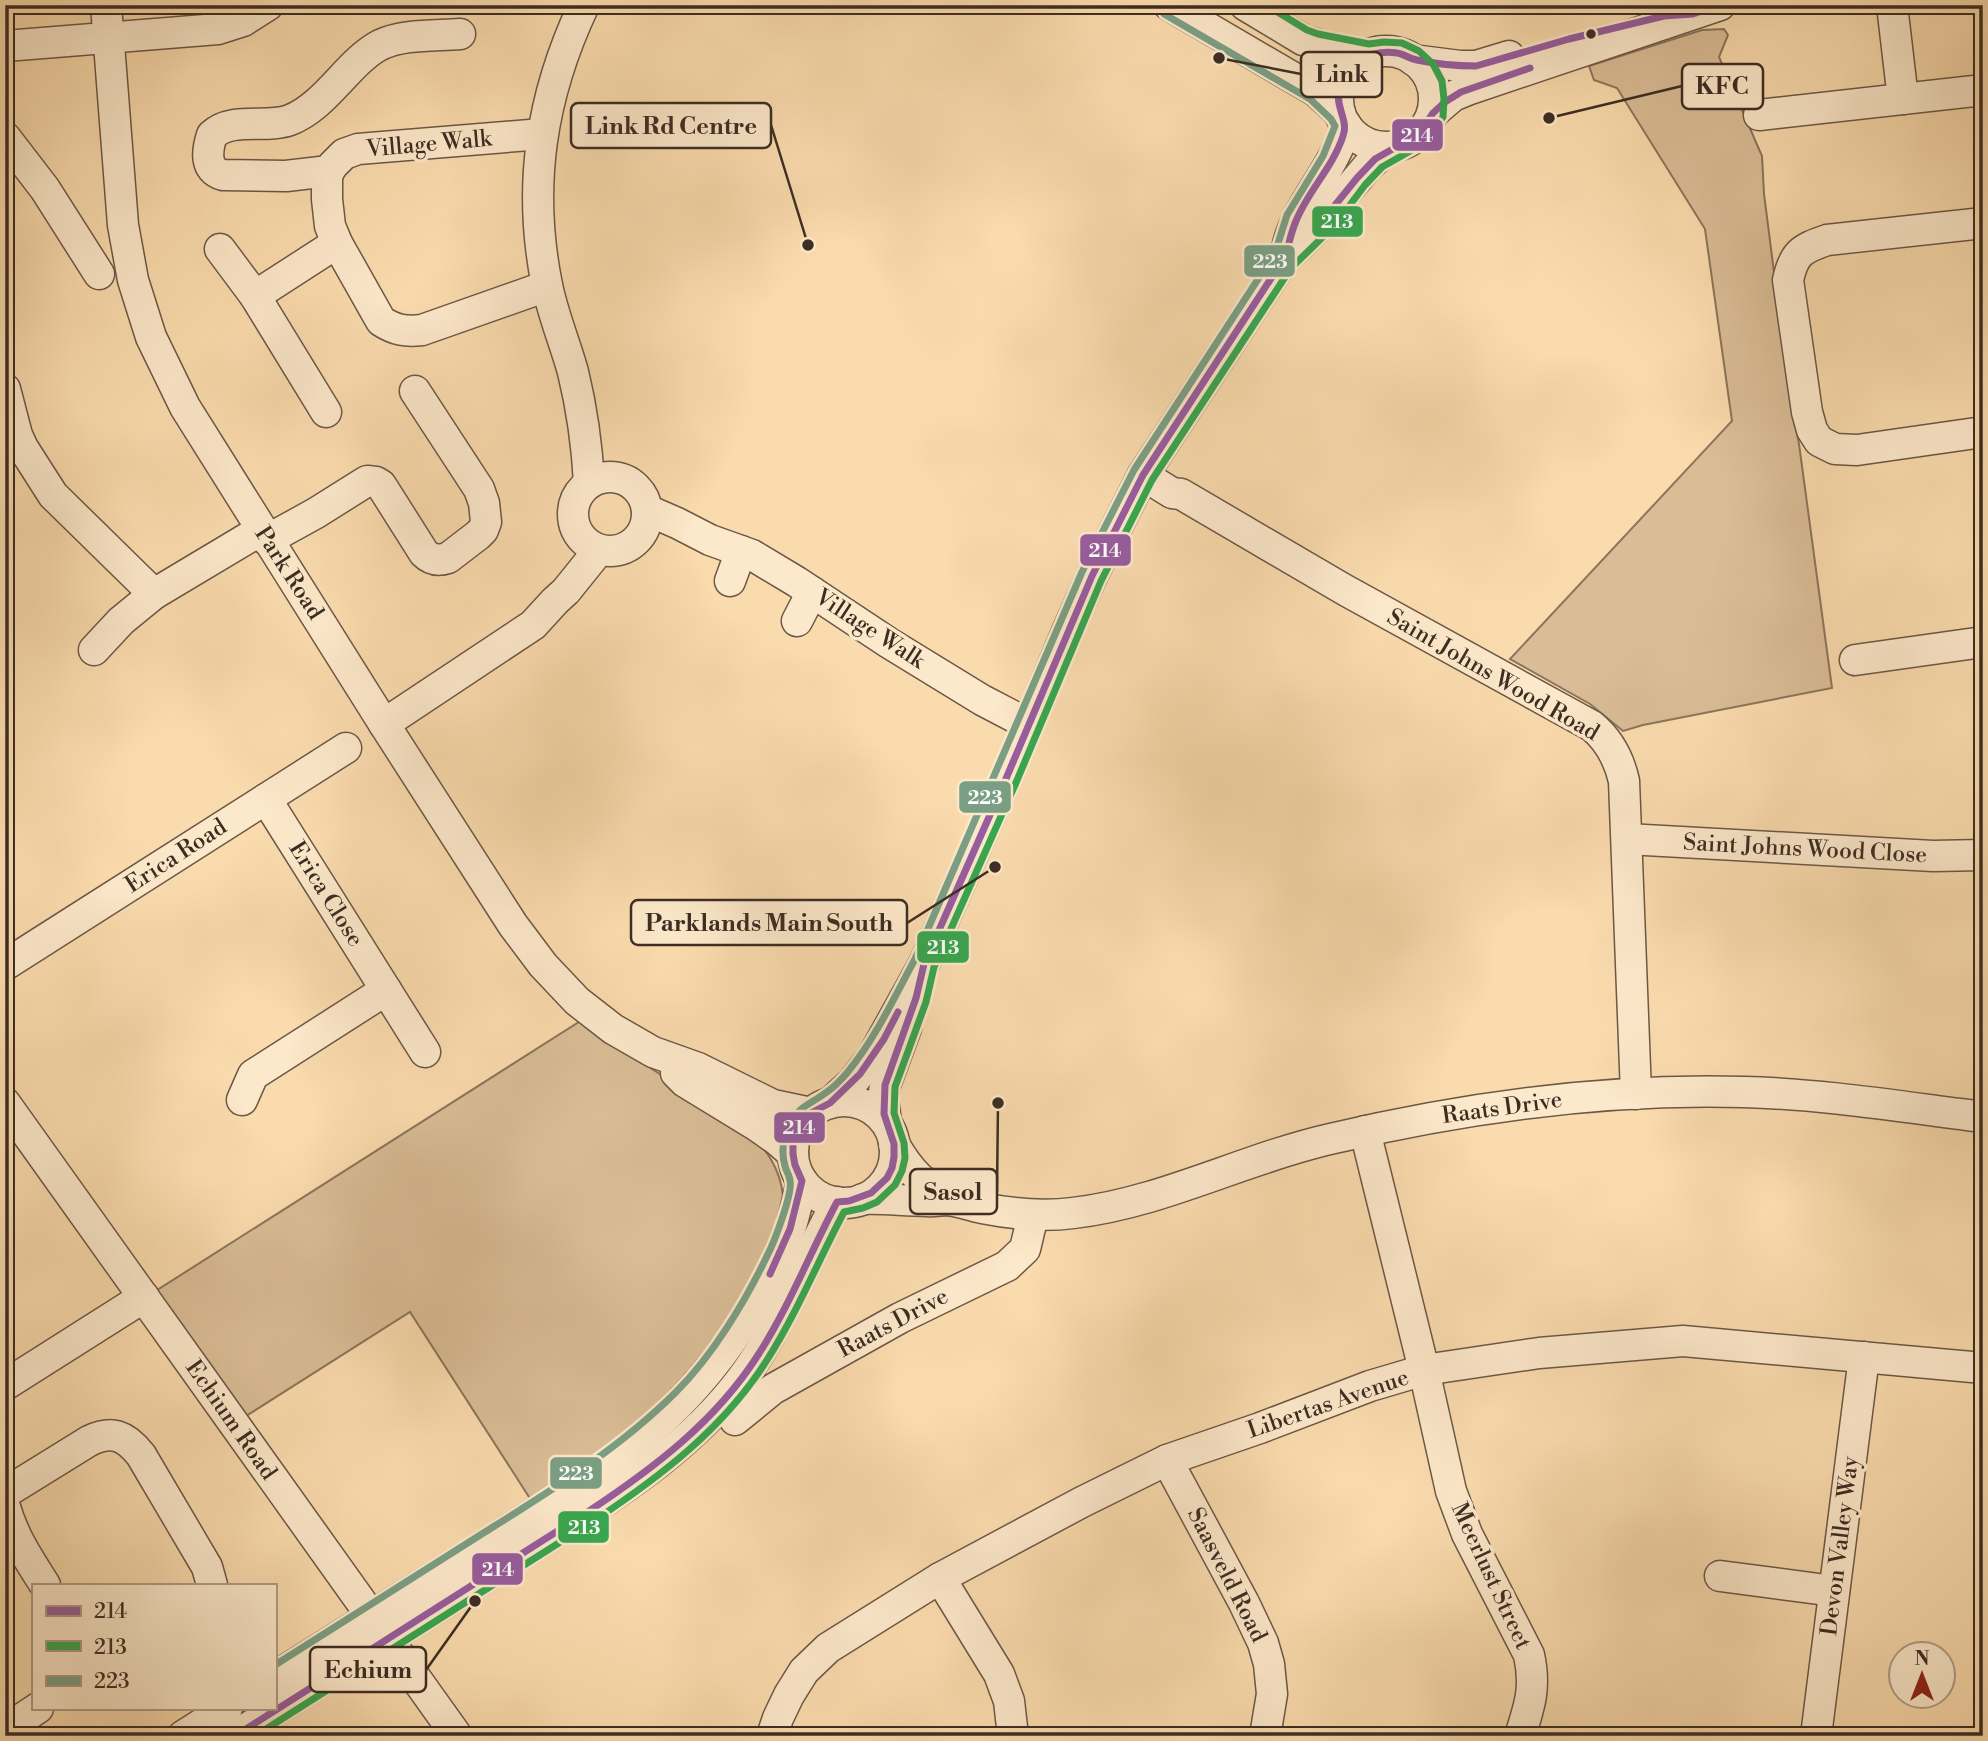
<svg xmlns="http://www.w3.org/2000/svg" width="1988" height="1741" font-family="'Libre Bodoni',serif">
<rect width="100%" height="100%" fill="#fadbad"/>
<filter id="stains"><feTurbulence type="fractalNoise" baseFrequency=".00286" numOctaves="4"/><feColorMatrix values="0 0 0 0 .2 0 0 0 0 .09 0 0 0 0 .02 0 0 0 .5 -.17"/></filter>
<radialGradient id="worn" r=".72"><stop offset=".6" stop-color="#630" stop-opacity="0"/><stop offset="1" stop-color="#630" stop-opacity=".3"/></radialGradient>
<g fill="#dabd96" stroke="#8b755c" stroke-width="2">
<polygon points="1724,29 1728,35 1719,57 1762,156 1764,194 1790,397 1799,444 1832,688 1643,725 1623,731 1590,704 1510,659 1732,421 1705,229 1617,88 1594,80 1589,66 1702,30"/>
<path d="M582 1020 599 1035 744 1128C765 1147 780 1167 783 1196 784 1214 772 1241 764 1257 731 1326 689 1379 631 1430 621 1439 608 1446 597 1454 575 1470 553 1485 531 1500L410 1312 243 1418 154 1292Z"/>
</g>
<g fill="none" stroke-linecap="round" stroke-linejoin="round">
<defs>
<g id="minor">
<polyline points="106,5 123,225 133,280 151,337 185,407 384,724 513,925 543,965 577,1001 613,1029 653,1052 698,1068 773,1105 811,1113"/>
<path d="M584 5C541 96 527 186 547 285 553 315 565 343 573 372 582 409 587 445 589 483"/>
<polyline points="1169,5 1316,91 1340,113"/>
<polyline points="1245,5 1303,40 1329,48 1369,55"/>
<polyline points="1892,5 1903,99"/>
<polyline points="5,46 218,29 243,21 268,5"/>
<circle cx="1386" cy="99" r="48"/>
<polyline points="1413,60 1460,66 1476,66 1509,56"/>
<polyline points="1433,113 1453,96 1470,89 1720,5"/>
<polyline points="1759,115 1983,90"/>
<path d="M542 134 358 149 344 154 333 165 329 171 327 178V199L330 226 337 243 381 321C395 330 405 332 422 330L547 286"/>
<polyline points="5,137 45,189 99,274"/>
<path d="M329 171 286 176 223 175C204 170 207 150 212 135 232 116 266 129 290 120 326 106 348 62 380 45 403 34 434 36 460 34"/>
<path d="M1983 223 1827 240C1801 249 1794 253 1788 280L1807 412 1812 430 1819 441 1835 449 1857 450 1983 432"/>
<polyline points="220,249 255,296 326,412"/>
<path d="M1286 254C1293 206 1335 172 1346 125"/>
<polyline points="255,296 337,243"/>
<polyline points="5,389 17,435 23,448 53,495 154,594 261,530"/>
<path d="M1143 475 1172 493 1181 494 1345 590 1592 726C1610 741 1619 759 1624 781L1636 1094"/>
<circle cx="610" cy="514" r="37"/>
<polyline points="647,510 677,523 710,540 752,555 797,582 889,643 982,700 1028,724"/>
<path d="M267 540 316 513 367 481 376 482 381 485 424 553C431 560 439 561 448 558L478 535 483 530 486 522 484 503 479 489 415 391"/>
<polyline points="730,581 741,551"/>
<polyline points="797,621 812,592"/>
<polyline points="94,650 121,621 154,594"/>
<polyline points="1855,660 1983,642"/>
<polyline points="384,724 533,625 555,601 566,591 599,550"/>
<polyline points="266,799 425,1052"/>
<polyline points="1627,839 1933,856 1983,855"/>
<polyline points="5,965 346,748"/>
<polyline points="676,1073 685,1082 757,1126 777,1140 793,1154"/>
<polyline points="242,1100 253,1075 386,990"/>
<circle cx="844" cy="1152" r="51"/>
<polyline points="5,1103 457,1736"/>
<polyline points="830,1103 853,1082 873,1056 924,964 1005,781 1067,632 1092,576 1143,475 1283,261 1326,219 1342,197 1368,166 1383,153 1397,146"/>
<polyline points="886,1122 883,1099 885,1085 906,1028"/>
<path d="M1365 1131 1424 1370 1451 1491 1467 1534 1529 1655C1536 1687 1530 1705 1520 1736"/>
<path d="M894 1144C911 1174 921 1181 949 1200"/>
<path d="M863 1199C884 1198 904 1201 926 1201 933 1202 941 1200 948 1200 959 1201 971 1206 982 1208 1012 1214 1042 1217 1073 1213 1161 1203 1243 1159 1330 1139 1466 1107 1604 1088 1744 1092 1824 1094 1903 1107 1983 1117"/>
<polyline points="5,1385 144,1297"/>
<polyline points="735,1420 773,1389 900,1318 1007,1266 1025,1249 1033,1215"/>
<polyline points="1167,1460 1244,1603 1263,1643 1269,1664 1272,1694 1265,1736"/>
<path d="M5 1493 89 1441C112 1430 125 1435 141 1455L207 1567 212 1585"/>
<path d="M5 1507C13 1536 29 1560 45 1585"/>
<polyline points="1720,1576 1834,1591"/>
<polyline points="940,1578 999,1674 1009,1701 1013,1736"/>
<path d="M275 1677C346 1632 418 1587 490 1542 542 1508 595 1477 643 1437 707 1384 760 1310 789 1232 795 1216 798 1198 802 1181"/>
<polyline points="5,1730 38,1708"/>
<polyline points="183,1736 227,1708"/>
<path d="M235 1736 589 1511C653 1470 717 1421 758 1355 788 1307 810 1252 837 1202"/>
<polyline points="772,1736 778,1718 789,1695 804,1671 828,1648 940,1578 1082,1502 1167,1460 1260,1428 1370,1386 1424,1370 1539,1353 1683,1341 1983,1368"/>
<polyline points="1816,1736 1864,1357"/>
</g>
</defs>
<use href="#minor" stroke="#6c5846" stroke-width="33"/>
<use href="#minor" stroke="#fce8ca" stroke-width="30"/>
<defs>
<g id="bus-1">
<polyline points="1319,225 1357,178 1375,159 1419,134 1433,113 1445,102 1461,92 1530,68"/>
<polyline points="770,1274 790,1229 802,1181 795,1165 793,1154 793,1145 799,1128 811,1113 830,1103 860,1074 884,1039 898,1012"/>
<path d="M235 1736 589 1511C654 1468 716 1421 758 1355 789 1307 810 1253 837 1202L849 1201 871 1193 887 1178 892 1168 894 1157V1144L884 1114 885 1085 916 998 924 964 1005 781 1092 576 1143 475 1285 257C1289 245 1291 232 1296 221 1308 191 1333 167 1343 136 1349 120 1335 108 1339 89 1345 63 1371 49 1397 53 1404 54 1410 59 1417 60 1436 64 1456 66 1476 66L1569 39 1664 16 1693 14 1719 5"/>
</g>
<path id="bus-2" d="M255 1736 595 1520C661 1476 724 1428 767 1360 797 1313 818 1261 844 1212L863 1208 877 1202 895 1185 902 1171 905 1158 904 1143 894 1113 895 1087 926 1002 934 967 1015 785 1101 581 1152 480 1291 268 1334 226 1365 185 1382 167 1426 142 1443 117 1444 99 1442 81 1433 64 1419 51 1402 43 1384 42 1369 44 1318 34 1307 30 1266 5"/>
<path id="bus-3" d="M275 1665C345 1620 415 1576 485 1532 552 1490 620 1448 676 1392 713 1355 745 1302 767 1256 774 1243 793 1193 790 1181 790 1176 786 1171 785 1166 781 1152 783 1138 789 1125 798 1107 809 1105 824 1094 832 1089 841 1080 847 1073 875 1039 894 998 915 959L1082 572 1134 470 1275 253 1287 215 1323 156 1335 126 1331 119 1310 99 1164 14"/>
</defs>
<use href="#bus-1" stroke="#fce8ca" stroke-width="12"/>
<use href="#bus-2" stroke="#fce8ca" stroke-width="12"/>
<use href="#bus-3" stroke="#fce8ca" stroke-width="12"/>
<use href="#bus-1" stroke="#975d9e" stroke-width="7"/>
<use href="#bus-2" stroke="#38a64f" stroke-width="7"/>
<use href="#bus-3" stroke="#7b9f84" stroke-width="7"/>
</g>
<circle fill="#3c2d23" stroke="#fce8ca" stroke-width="2.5" cx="1591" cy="34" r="6"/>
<g text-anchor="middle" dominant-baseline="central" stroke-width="7" stroke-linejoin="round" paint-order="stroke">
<g font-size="23" fill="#3c2d23" stroke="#fce8ca">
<text transform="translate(429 144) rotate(-5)">Village Walk</text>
<text transform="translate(289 573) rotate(57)">Park Road</text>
<text transform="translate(870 629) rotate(33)">Village Walk</text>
<text transform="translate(1493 675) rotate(30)">Saint Johns Wood Road</text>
<text transform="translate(1805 849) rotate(3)">Saint Johns Wood Close</text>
<text transform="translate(176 856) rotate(-33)">Erica Road</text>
<text transform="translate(326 894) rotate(58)">Erica Close</text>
<text transform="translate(1502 1108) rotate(-8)">Raats Drive</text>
<text transform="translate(893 1323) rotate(-28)">Raats Drive</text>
<text transform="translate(1328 1404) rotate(-19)">Libertas Avenue</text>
<text transform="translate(231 1420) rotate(55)">Echium Road</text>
<text transform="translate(1840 1546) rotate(-83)">Devon Valley Way</text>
<text transform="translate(1227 1575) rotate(63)">Saasveld Road</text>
<text transform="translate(1491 1576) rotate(65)">Meerlust Street</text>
</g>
</g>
<path fill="none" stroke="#3c2d23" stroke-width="2.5" d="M1219 58L1301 74M1549 118L1682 86M808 245L771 125M995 867L907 923M998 1103L997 1192M475 1601L426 1670"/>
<g fill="#3c2d23" stroke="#fce8ca" stroke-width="2.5">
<circle cx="1219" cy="58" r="7"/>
<circle cx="1549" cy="118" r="7"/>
<circle cx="808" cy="245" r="7"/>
<circle cx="995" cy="867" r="7"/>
<circle cx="998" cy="1103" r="7"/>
<circle cx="475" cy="1601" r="7"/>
</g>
<g fill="#fce8ca" stroke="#3c2d23" stroke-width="2.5">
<rect x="1301" y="52" width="81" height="45" rx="7"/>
<rect x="1682" y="64" width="81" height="45" rx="7"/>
<rect x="571" y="103" width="200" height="45" rx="7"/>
<rect x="631" y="900" width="276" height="45" rx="7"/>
<rect x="910" y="1169" width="87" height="45" rx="7"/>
<rect x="310" y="1647" width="116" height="45" rx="7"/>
</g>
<g font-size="24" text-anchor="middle" font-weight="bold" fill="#3c2d23">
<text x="1342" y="82">Link</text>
<text x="1722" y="94">KFC</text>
<text x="671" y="134">Link Rd Centre</text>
<text x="769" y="931">Parklands Main South</text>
<text x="953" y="1200">Sasol</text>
<text x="368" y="1678">Echium</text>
</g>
<g stroke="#fce8ca" stroke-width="2.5">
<rect x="1391" y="118" width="53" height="34" rx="7" fill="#975d9e"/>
<rect x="1311" y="205" width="53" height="33" rx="7" fill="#38a64f"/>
<rect x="1243" y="244" width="53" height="34" rx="7" fill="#7b9f84"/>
<rect x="1079" y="533" width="53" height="34" rx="7" fill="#975d9e"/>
<rect x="958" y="780" width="54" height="34" rx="7" fill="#7b9f84"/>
<rect x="916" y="930" width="54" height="34" rx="7" fill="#38a64f"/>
<rect x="773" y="1111" width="53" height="33" rx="7" fill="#975d9e"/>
<rect x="549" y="1456" width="54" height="34" rx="7" fill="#7b9f84"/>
<rect x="557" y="1510" width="53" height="34" rx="7" fill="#38a64f"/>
<rect x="471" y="1552" width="53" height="34" rx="7" fill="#975d9e"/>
</g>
<g font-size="19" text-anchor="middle" font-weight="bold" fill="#fff">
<text x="1417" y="142">214</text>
<text x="1337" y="228">213</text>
<text x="1270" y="268">223</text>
<text x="1105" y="557">214</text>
<text x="985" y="804">223</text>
<text x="943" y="954">213</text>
<text x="799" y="1134">214</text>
<text x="576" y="1480">223</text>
<text x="584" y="1534">213</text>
<text x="498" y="1576">214</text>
</g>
<rect width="1988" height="1741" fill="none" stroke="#fadbad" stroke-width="28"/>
<rect x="7" y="7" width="1974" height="1727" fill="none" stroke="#3c2d23" stroke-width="3.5"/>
<rect x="14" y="14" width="1960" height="1713" fill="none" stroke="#3c2d23" stroke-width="2"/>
<rect x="32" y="1584" width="245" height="126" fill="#fce8ca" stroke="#af9d87" stroke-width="2"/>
<rect x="46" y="1606" width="35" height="10" fill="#975d9e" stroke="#af9d87" stroke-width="2"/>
<text x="94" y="1618" font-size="21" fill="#3c2d23">214</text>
<rect x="46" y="1641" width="35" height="10" fill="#38a64f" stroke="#af9d87" stroke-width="2"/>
<text x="94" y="1654" font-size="21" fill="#3c2d23">213</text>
<rect x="46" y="1676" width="35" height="10" fill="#7b9f84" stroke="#af9d87" stroke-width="2"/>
<text x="94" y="1688" font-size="21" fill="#3c2d23">223</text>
<g transform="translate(1922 1675)"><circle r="33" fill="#fce8ca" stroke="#af9d87" stroke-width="2"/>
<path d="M0-5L12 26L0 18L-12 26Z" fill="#8f2418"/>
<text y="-10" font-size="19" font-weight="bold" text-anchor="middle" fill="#3c2d23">N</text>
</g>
<rect width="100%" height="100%" filter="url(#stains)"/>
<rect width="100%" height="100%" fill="url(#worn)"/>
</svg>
